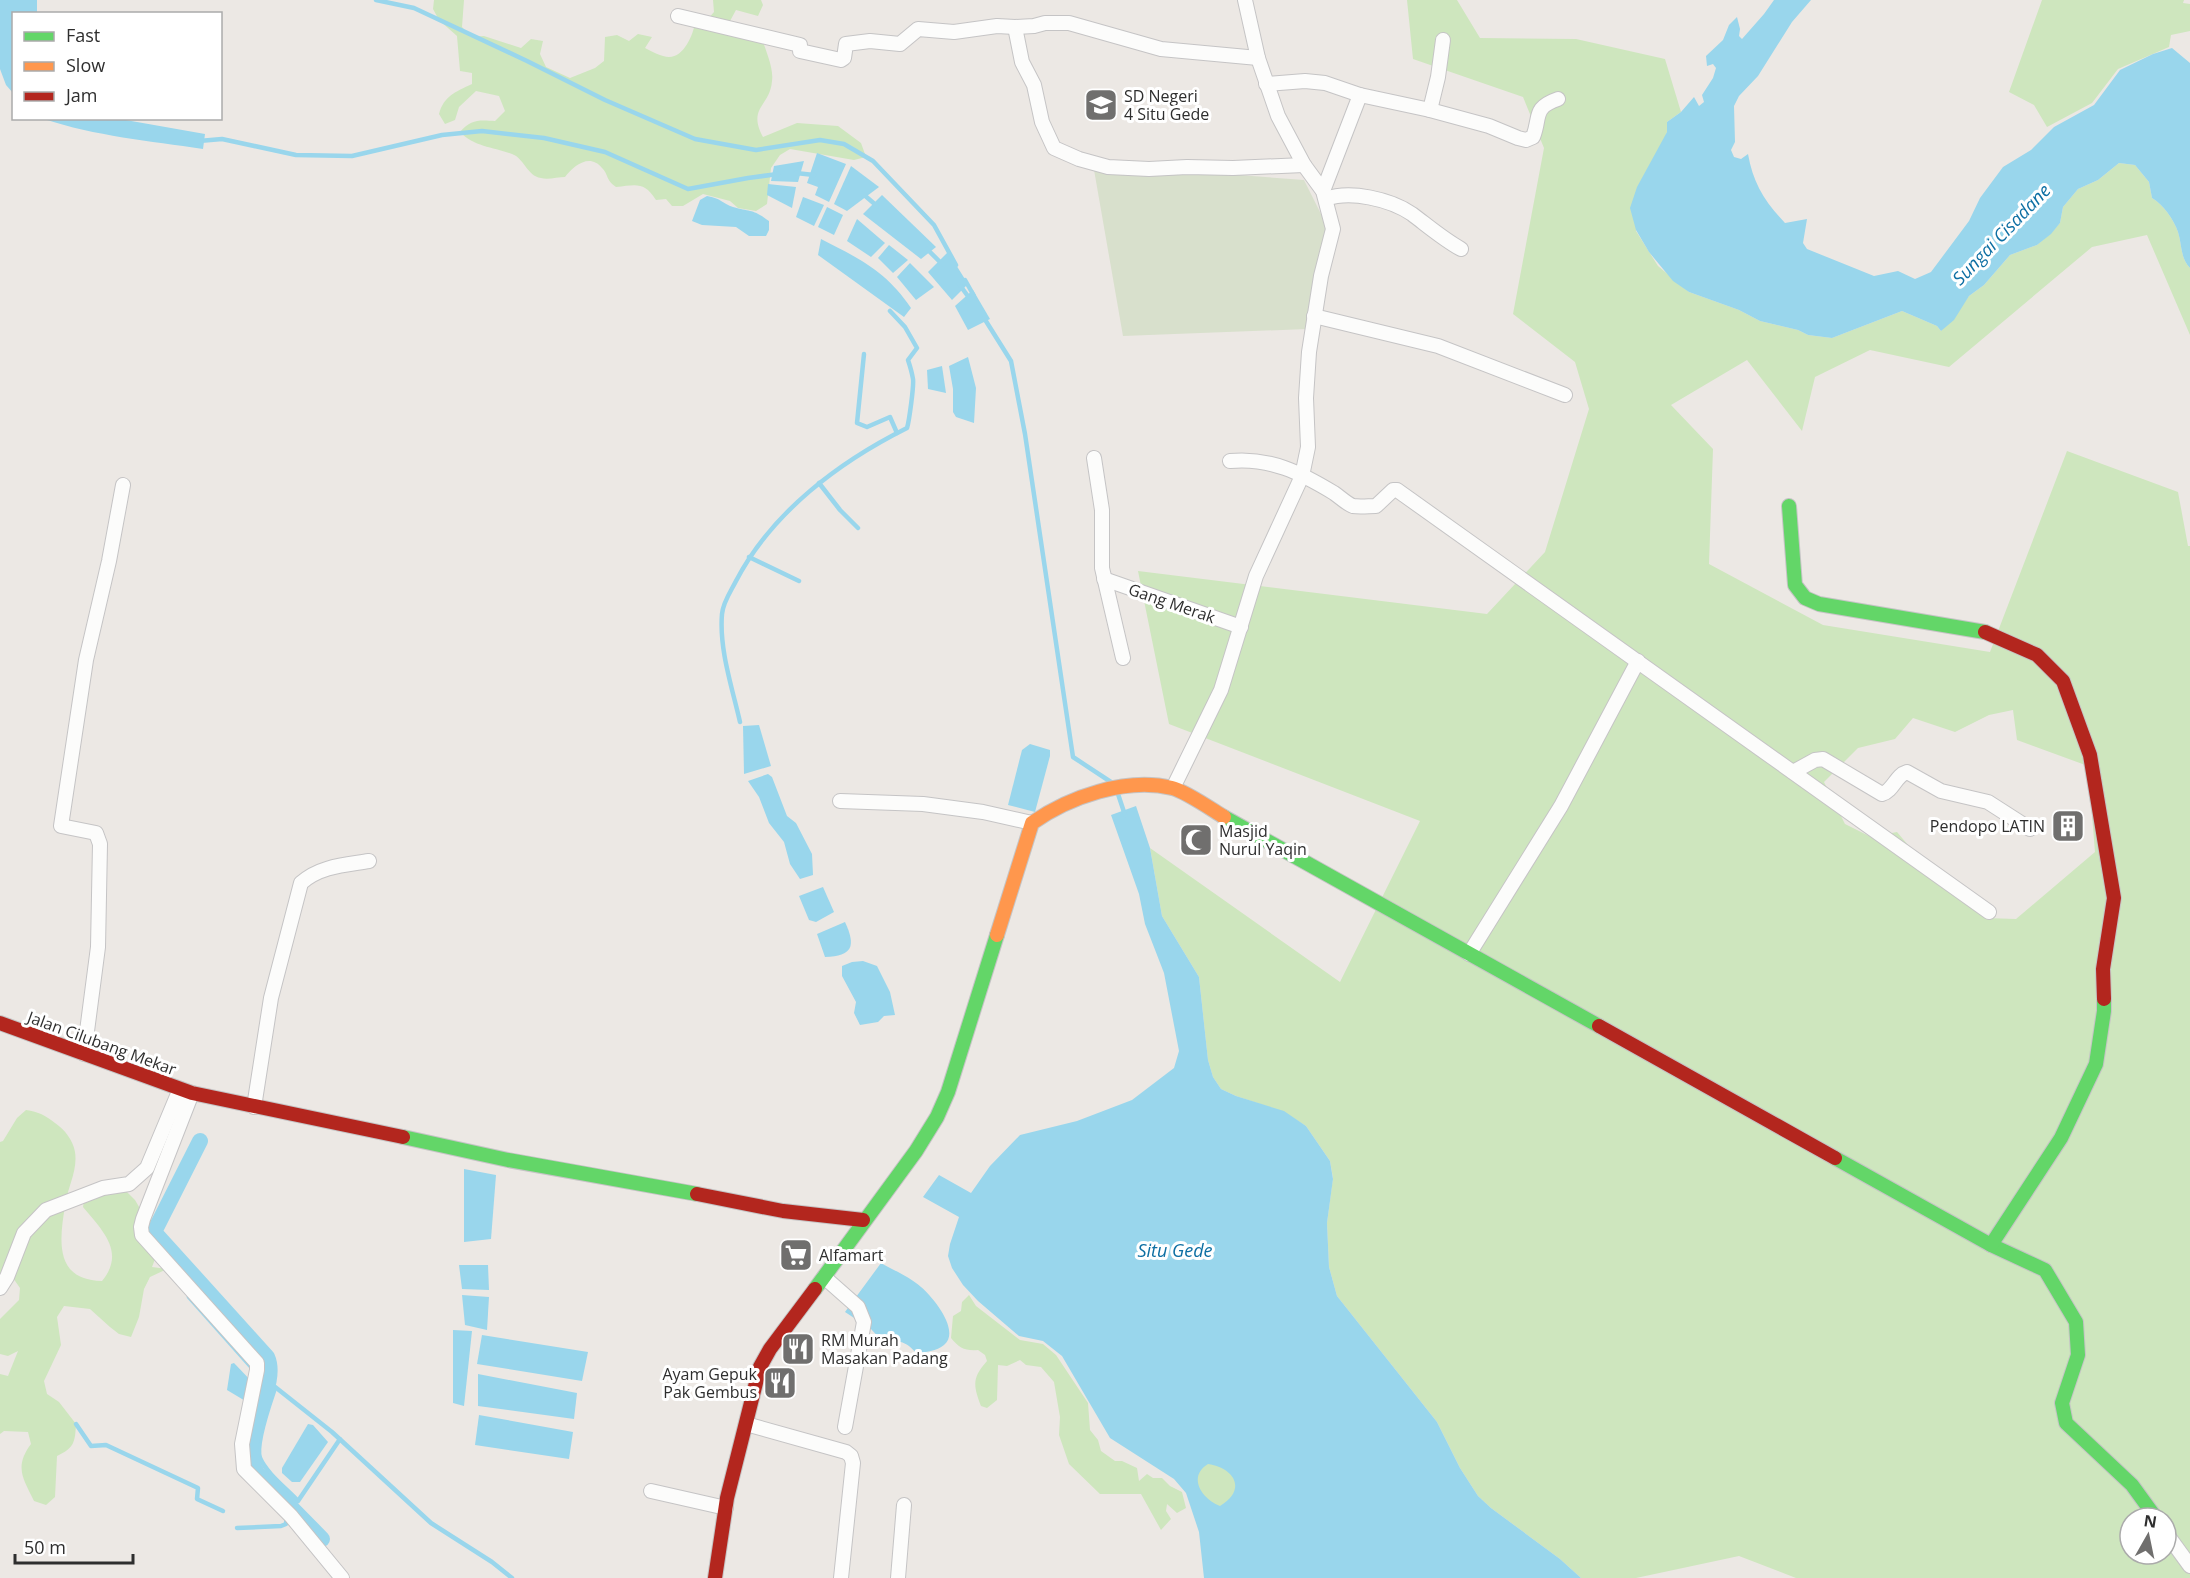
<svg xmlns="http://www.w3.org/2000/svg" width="2190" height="1578" font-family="'Open Sans',sans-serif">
<rect width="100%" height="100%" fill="#ece8e4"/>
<g fill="#cee6be" fill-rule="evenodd">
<path d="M434 0H464L462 27 471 37 484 36 521 48 531 39 543 41 540 54 546 67 570 78 595 68 604 61 605 37 617 35 629 41 638 34 652 37 645 48C651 51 662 57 669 57 684 57 693 35 695 23L707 20 714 12 713 0H761L763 5 758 16 736 10 730 21 734 33 761 36C765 49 774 68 772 81 770 107 747 107 763 137L797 123 838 126 861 143 866 157 854 160 790 149 780 155 771 168 767 204 756 211 738 208 730 201 703 194 683 206H672L666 199 656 200C644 181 636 185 616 187 605 179 609 175 602 168 590 153 574 165 565 177 558 177 548 180 541 178 527 176 524 158 512 154 494 147 474 147 460 132 471 119 479 120 495 121L505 111 499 96 476 91 459 107 455 120 445 124 439 114C444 96 455 92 472 84V73L460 71 457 36 439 20 433 9Z"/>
<path d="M1407 0H1457L1480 38 1576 39 1665 59 1681 112 1667 122V132L1636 231 1658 266 1689 292 1739 310 1760 321 1798 330 1808 335 1832 338 1902 311 1937 326 1941 331 1969 296 1984 285 2010 255 2037 245 2051 233 2060 223 2063 207 2078 189 2098 180 2119 163 2135 165 2149 182 2152 198C2163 204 2174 220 2178 232 2182 244 2180 258 2190 268V335L2147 235 2092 247 1949 367 1870 350 1815 377 1802 431 1747 360 1671 405 1713 449 1709 564 1823 625 1990 652 2067 451 2178 492 2188 546H2190V1578H1796L1739 1556 1636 1578H1581L1560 1559 1491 1508 1478 1496 1460 1468 1437 1422 1337 1296 1329 1267 1327 1223 1333 1178 1330 1161 1306 1126 1284 1112 1236 1096 1221 1089 1213 1077 1208 1060 1199 977 1162 916 1150 848 1340 982 1420 821 1169 724 1138 571 1487 614 1545 552 1589 409 1575 362 1513 314 1544 148 1523 97 1413 59ZM2013 710 2017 740 2088 766 2095 852 2016 919 1986 918 1946 890 1897 832 1871 837 1845 824 1824 782 1858 748 1895 739 1913 718 1955 732 1989 715ZM2130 1518H2166V1554H2130Z"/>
<polygon points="2042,0 2184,0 2183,3 2190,4 2190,31 2171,35 2169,47 2118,69 2092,103 2047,127 2034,105 2009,92"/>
<path d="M26 1110C39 1112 45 1115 55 1123 65 1130 73 1140 75 1152 78 1171 67 1188 65 1206 59 1242 55 1280 102 1281 126 1252 102 1230 83 1207L85 1195 125 1190 135 1200 142 1212 157 1224 154 1232 160 1246 152 1267 167 1269 150 1277 144 1289 139 1317 131 1337 119 1334 110 1327 90 1309 64 1306 57 1317 61 1345 44 1381 47 1394 59 1402 76 1424C75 1443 74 1448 57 1456L55 1497 46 1505 34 1501C23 1478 14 1467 31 1444L28 1432 4 1431 0 1434V1374L8 1376 18 1351 8 1356 0 1354V1319L19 1300 20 1288 13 1278 0 1283V1142L3 1141 17 1118Z"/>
<path d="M969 1295 976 1306 1020 1340 1043 1344 1056 1355 1088 1403 1090 1430 1098 1440 1101 1451 1115 1461H1122L1137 1468 1139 1481 1147 1474 1153 1478H1162L1170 1486 1182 1492 1186 1508 1177 1513 1167 1504 1166 1511 1171 1519 1161 1530 1141 1494H1100L1069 1464 1059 1435 1060 1417 1054 1382 1041 1367 1026 1365 1020 1360 1007 1366 998 1365 997 1400 987 1408 981 1406C973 1385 972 1378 987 1361L985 1355 978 1350C965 1351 959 1348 951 1338L953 1316 961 1311 962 1302Z"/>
<polygon points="1206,1459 1241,1461 1228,1531 1192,1479"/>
</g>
<polygon fill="#d8e0cc" points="1093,164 1304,180 1328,228 1307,329 1123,336"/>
<g fill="#99d6ec" fill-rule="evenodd">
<polygon points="0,0 37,0 37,13 14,14 13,93 6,85 0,69"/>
<path d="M1774 0H1811L1792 22 1758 76 1739 96 1734 106 1735 142 1731 150 1734 157 1741 159 1748 154C1753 183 1765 202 1785 223L1807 219 1803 243 1807 249 1874 276 1898 271 1915 279 1931 272 1969 221 1980 198 2003 167 2031 150 2054 127 2094 105 2120 70 2153 54 2172 48 2190 63V268C2180 258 2182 244 2178 232 2174 220 2163 204 2152 198L2149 182 2135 165 2119 163 2098 180 2078 189 2063 207 2060 223 2051 234 2037 245 2010 255 1984 285 1969 296 1954 320 1941 331 1937 326 1902 311 1832 338 1808 335 1798 330 1760 321 1739 310 1689 292 1673 281 1649 252 1636 230 1630 208 1637 187 1667 132V122L1681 112 1694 97 1699 106 1704 102 1702 95 1713 78 1716 68 1713 64 1707 66 1706 56 1723 40 1729 25 1737 17 1740 29 1739 36 1742 39 1764 14Z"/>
<path d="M44 119H120L205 134 203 149C150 141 95 136 44 119Z"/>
<polygon points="817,153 846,164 829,202 815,195 818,187 807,183"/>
<polygon points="804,161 798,182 771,181 774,166"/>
<polygon points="851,166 879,187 847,211 834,204"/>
<polygon points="768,184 796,187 792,208 767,195"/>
<polygon points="882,195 936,247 921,259 863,214"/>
<path d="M707 196C721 198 723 204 733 207 751 212 753 209 769 221V230L766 236H749L736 227 702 225 692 221 700 200Z"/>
<polygon points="803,197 824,205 814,226 796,217"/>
<polygon points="827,207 843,215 834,235 818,227"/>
<polygon points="857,219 885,243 871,257 847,241"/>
<path d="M821 239C860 259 886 271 911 308L904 317 818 255Z"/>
<polygon points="889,245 908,260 893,273 878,258"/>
<polygon points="948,252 968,284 952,300 928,272"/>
<polygon points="910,263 934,287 916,300 897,277"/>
<polygon points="973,290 990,319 968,330 955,306"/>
<polygon points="968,357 976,388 974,423 956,417 953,412 953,389 949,366"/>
<polygon points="942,366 946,393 928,389 927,370"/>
<polygon points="759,725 771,766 744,774 743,726"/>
<polygon points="1030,744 1050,750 1050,756 1035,812 1008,805 1022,750"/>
<polygon points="768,774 772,777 787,816 796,823 812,854 813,875 800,879 790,864 784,842 769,823 759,797 748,781"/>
<path d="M1136 806 1150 848 1162 916 1199 977 1208 1060 1213 1077 1221 1089 1236 1096 1284 1111 1306 1126 1330 1161 1333 1179 1327 1223 1329 1267 1337 1296 1437 1422 1460 1468 1478 1496 1491 1508 1560 1559 1581 1578H1204L1199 1532 1186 1493 1174 1479 1110 1438 1062 1356 1043 1341 1019 1336 978 1301 963 1285 952 1268 948 1256 950 1244 959 1217 923 1197 939 1175 971 1193 990 1166 1020 1135 1077 1121 1132 1100 1174 1068 1179 1051 1164 973 1145 924 1139 894 1111 815ZM1208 1464C1235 1468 1247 1490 1220 1506 1202 1499 1187 1477 1208 1464Z"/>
<polygon points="823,887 834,912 816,922 809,920 799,896"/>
<path d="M845 922C856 946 853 956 825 957L817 934Z"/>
<polygon points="863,961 877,966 890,992 895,1015 884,1016 878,1022 860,1025 854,1013 856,1002 842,976 842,966 852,962"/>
<polygon points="464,1169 496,1175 491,1239 464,1242"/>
<path d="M881 1263C893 1270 910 1277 921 1287 933 1297 961 1331 944 1345 937 1351 925 1352 917 1354 905 1340 900 1341 882 1341L871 1329 845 1312Z"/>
<polygon points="459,1265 488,1265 489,1290 462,1289"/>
<polygon points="462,1295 489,1297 487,1330 465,1325"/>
<polygon points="453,1330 472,1331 464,1406 453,1403"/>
<polygon points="482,1335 588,1352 582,1381 477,1364"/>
<polygon points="234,1363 254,1384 247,1402 227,1390 231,1364"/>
<polygon points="478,1374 577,1393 574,1419 478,1406"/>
<polygon points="479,1415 573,1432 569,1459 475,1445"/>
<polygon points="308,1424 313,1425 328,1442 300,1482 292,1482 282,1473 282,1468"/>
</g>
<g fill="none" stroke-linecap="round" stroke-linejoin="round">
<g stroke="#99d6ec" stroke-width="4.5">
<polyline points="376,0 414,8 527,61 605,100 695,139 756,150 820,140 844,144 873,161 934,225 956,265"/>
<polyline points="199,141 222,139 296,155 352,156 442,135 482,131 544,138 605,152 688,189 748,178 778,174"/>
<polyline points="796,173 814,175"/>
<polyline points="863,194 877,206"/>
<polyline points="927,249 942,264"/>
<polyline points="965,280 974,296"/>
<polyline points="959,284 970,299"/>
<polyline points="984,318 1011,361 1025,434 1073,757 1114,784"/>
<polyline points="864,354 857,423 867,427 890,417 897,433"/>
<polyline points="819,483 840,510 858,528"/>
<polyline points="749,557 799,581"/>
<path d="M740 722C732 687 719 649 722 614 723 602 731 591 736 581 772 512 839 462 907 428 909 422 914 386 913 379 912 373 910 366 908 360L917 348 905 327 890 311"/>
<polyline points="1117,791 1125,815"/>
<polyline points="189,1297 253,1369"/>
<polyline points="260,1375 332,1432 431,1523 492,1562 512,1578"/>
<path d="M275 1388C270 1403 255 1444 260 1458 267 1474 286 1488 298 1501L340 1439"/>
<polyline points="76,1424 91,1446 106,1445 198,1488 197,1499 223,1511"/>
<polyline points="237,1528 281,1526 286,1524 287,1516"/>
</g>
<path stroke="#99d6ec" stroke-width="16" d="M200 1141 154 1232 267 1357C281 1388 234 1438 257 1473L322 1539"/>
<defs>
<g id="street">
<polyline points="678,16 800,45 800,51 841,60 844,58 846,44 870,41 900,44 918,29 954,32 997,26 1015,27 1034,26 1045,23 1069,23 1161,49 1258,58"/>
<polyline points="1015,27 1022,62 1034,85 1042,122 1054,148 1079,159 1108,167 1149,169 1187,167 1233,168 1304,165"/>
<path d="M1266 84 1305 81 1325 83 1360 95 1430 110 1489 126 1518 138 1526 140 1533 137C1541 117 1532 108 1558 99"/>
<polyline points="1430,110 1438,77 1443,40"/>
<polyline points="1323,191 1360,95"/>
<path d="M1326 199C1350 190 1390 199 1412 214 1428 226 1443 239 1461 249"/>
<polyline points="1314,316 1438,346 1565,395"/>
<polyline points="1094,458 1102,510 1102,568 1123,658"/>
<path d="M1230 461C1270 457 1301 473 1334 493 1340 497 1347 504 1353 506 1360 507 1369 506 1376 506L1393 490H1397L1989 912"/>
<polyline points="1104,579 1241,627"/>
<path d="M1793 772 1815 760 1823 759 1882 794C1893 791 1896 775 1907 772L1941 791 1988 802 2030 829"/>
<polyline points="1173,788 1221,690 1256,576 1302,476 1308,447 1306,398 1309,352 1321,276 1333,229 1323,191 1304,165 1278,116 1258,58 1245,0"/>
<polyline points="840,801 923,804 983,812 1032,823"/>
<polyline points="1469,954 1561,806 1638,661"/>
<polyline points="84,1054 98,947 100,844 96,833 61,826 86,660 109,561 123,485"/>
<polyline points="192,1093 143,1219 141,1227 142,1235 257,1363 257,1370 242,1444 244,1469 291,1516 342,1578"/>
<path d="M254 1107 271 998 301 883C320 866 345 865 369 861"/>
<polyline points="824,1277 858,1307 864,1322 845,1427"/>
<polyline points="0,1288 7,1277 24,1233 46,1210 103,1188 129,1184 147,1168 180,1089"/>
<polyline points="746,1424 846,1452 851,1456 853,1463 841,1578"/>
<polyline points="651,1491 726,1508"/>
<polyline points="2166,1533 2190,1566"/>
<polyline points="898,1578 904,1505"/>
</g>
<g id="fast">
<polyline points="1789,506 1795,585 1805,598 1819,604 1985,632"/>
<polyline points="1224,817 1599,1026"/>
<polyline points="403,1137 508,1160 697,1194"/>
<polyline points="1835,1158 1991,1245 2045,1270 2076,1322 2078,1355 2062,1403 2066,1423 2132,1485 2156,1518"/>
<polyline points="1991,1245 2061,1138 2096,1064 2104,1011 2104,999"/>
<polyline points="815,1289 916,1151 937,1117 948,1092 997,935"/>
</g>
<path id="slow" d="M997 935 1032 823C1069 797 1126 777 1172 788 1185 791 1211 809 1224 817"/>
<g id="jam">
<polyline points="1985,632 2037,655 2063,681 2090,755 2114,898 2103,969 2104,999"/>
<polyline points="0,1023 192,1093 403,1137"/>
<polyline points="1599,1026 1835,1158"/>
<polyline points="697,1194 783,1211 863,1220"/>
<polyline points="715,1578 727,1498 760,1367 770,1349 815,1289"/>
</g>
</defs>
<use href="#street" stroke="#c5c4c5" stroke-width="16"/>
<use href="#fast" stroke="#c5c4c5" stroke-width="16"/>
<use href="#slow" stroke="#c5c4c5" stroke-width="16"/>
<use href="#jam" stroke="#c5c4c5" stroke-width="16"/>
<use href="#street" stroke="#fcfcfb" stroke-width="14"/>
<use href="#fast" stroke="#63d668" stroke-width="14"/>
<use href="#slow" stroke="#ff974d" stroke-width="14"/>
<use href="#jam" stroke="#b3261e" stroke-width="14"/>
</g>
<defs>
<symbol id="school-square" viewBox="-11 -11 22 22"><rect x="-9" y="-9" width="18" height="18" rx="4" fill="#706f6e" stroke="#fff"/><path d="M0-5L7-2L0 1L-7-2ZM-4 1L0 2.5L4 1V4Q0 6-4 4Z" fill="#fff"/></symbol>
<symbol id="building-square" viewBox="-11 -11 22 22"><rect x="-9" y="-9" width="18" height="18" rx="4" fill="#706f6e" stroke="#fff"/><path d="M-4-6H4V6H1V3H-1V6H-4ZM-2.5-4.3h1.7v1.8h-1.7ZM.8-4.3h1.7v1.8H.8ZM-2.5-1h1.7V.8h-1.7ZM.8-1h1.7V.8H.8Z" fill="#fff"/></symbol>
<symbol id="mosque-square" viewBox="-11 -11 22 22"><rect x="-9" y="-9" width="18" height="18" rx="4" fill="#706f6e" stroke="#fff"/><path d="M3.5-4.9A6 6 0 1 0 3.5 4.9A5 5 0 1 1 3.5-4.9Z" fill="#fff"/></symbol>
<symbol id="supermarket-square" viewBox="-11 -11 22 22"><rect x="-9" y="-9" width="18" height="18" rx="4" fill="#706f6e" stroke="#fff"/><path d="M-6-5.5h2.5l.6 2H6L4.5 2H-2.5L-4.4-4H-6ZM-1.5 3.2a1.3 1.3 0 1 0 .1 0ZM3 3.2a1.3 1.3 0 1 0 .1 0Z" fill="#fff"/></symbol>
<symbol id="restaurant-square" viewBox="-11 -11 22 22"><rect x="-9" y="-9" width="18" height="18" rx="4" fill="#706f6e" stroke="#fff"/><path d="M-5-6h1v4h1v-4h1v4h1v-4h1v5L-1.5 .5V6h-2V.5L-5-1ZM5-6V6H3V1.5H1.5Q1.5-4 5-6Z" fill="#fff"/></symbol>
</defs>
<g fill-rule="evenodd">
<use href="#school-square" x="1082" y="86" width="38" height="38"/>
<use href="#building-square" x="2049" y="807" width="38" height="38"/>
<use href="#mosque-square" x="1177" y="821" width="38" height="38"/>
<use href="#supermarket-square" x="777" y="1236" width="38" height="38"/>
<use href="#restaurant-square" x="779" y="1330" width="38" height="38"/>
<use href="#restaurant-square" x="761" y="1364" width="38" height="38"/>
</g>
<g text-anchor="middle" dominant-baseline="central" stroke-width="6" stroke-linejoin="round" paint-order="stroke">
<g font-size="16" fill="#2e2e2e" stroke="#fff" text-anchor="start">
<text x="1124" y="96">SD Negeri<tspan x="1124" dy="18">4 Situ Gede</tspan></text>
<text x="2045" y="826" text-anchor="end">Pendopo LATIN</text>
<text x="1219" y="831">Masjid<tspan x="1219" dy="18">Nurul Yaqin</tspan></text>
<text x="819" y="1255">Alfamart</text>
<text x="821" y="1340">RM Murah<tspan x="821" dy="18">Masakan Padang</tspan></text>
<text x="757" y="1374" text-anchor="end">Ayam Gepuk<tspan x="757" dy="18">Pak Gembus</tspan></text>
</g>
<g font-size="16" fill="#2e2e2e" stroke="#fff">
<text transform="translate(1172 603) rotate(19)">Gang Merak</text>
<text transform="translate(102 1043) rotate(20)">Jalan Cilubang Mekar</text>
</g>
<g font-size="18" font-style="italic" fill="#0d6fa3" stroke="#fff">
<text transform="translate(2001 234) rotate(-46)">Sungai Cisadane</text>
<text x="1175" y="1250">Situ Gede</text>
</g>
</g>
<rect x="12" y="12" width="210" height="108" fill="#ffffff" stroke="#ababab" stroke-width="1.5"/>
<rect x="24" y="32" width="30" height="9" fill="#63d668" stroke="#ababab" stroke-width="1.5"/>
<text x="66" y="42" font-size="18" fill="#2e2e2e">Fast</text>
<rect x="24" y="62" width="30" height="9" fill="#ff974d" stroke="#ababab" stroke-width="1.5"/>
<text x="66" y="72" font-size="18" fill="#2e2e2e">Slow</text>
<rect x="24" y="92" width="30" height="9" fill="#b3261e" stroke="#ababab" stroke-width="1.5"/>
<text x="66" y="102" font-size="18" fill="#2e2e2e">Jam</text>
<g transform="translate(2148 1536) rotate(9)"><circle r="28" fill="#ffffff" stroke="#ababab" stroke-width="1.5"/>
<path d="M0-4.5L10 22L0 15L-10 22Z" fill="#706f6e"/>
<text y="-9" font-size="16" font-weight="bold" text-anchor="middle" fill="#2e2e2e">N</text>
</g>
<path d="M15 1554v9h118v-9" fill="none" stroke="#2e2e2e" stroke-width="3"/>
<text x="24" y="1554" font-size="18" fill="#2e2e2e" stroke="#ffffff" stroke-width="4.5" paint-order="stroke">50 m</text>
</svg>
